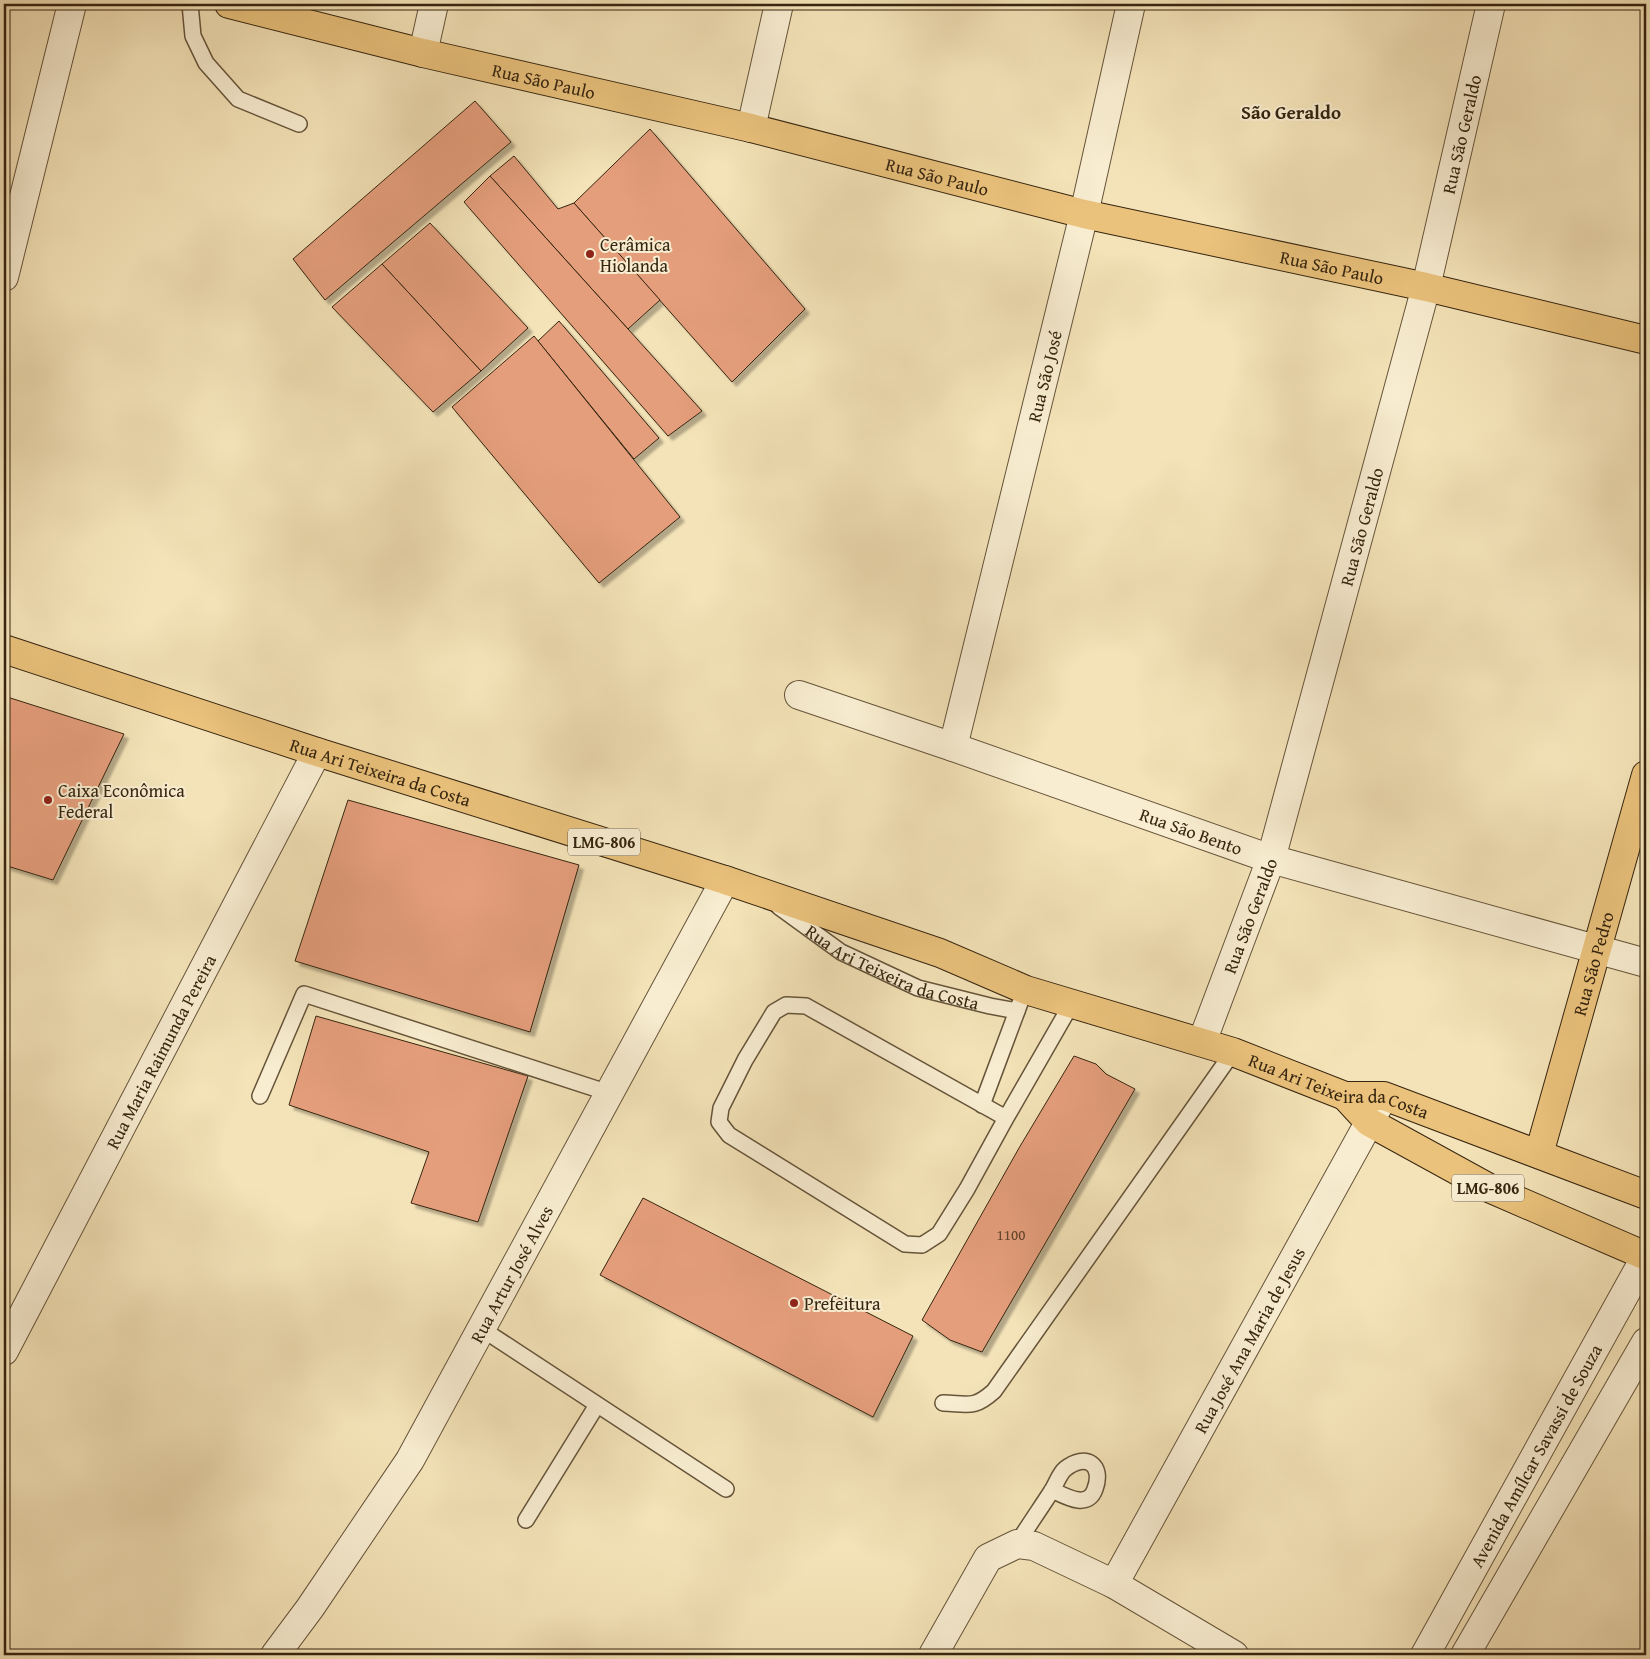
<svg xmlns="http://www.w3.org/2000/svg" width="1650" height="1659" font-family="'Gentium Book Plus',serif">
<defs>
<filter id="shadow"><feDropShadow dx="4.5" dy="4.5" stdDeviation="1" flood-color="#0004"/></filter>
</defs>
<rect width="100%" height="100%" fill="#f4e3b8"/>
<filter id="stains"><feTurbulence type="fractalNoise" baseFrequency=".004" numOctaves="4"/><feColorMatrix values="0 0 0 0 .2 0 0 0 0 .09 0 0 0 0 .02 0 0 0 .5 -.17"/></filter>
<radialGradient id="worn" r=".72"><stop offset=".6" stop-color="#630" stop-opacity="0"/><stop offset="1" stop-color="#630" stop-opacity=".3"/></radialGradient>
<g fill="#e59e7c" stroke="#362510" filter="url(#shadow)">
<polygon points="475,101 511,142 325,300 293,259"/>
<polygon points="650,129 805,309 732,382 574,203"/>
<polygon points="514,156 558,209 574,203 660,300 628,329 490,176"/>
<polygon points="490,176 628,329 702,411 668,436 464,202"/>
<polygon points="430,223 528,328 481,371 382,264"/>
<polygon points="382,264 481,371 433,412 332,307"/>
<polygon points="559,321 659,438 634,459 538,341"/>
<polygon points="534,336 680,517 599,583 452,407"/>
<polygon points="4,696 124,734 53,880 4,865"/>
<polygon points="348,800 579,865 530,1032 295,961"/>
<polygon points="316,1016 528,1076 478,1222 411,1203 429,1152 289,1105"/>
<polygon points="1074,1056 1096,1064 1106,1074 1135,1089 982,1352 950,1340 922,1320 1019,1148"/>
<polygon points="643,1198 913,1336 873,1417 600,1275"/>
</g>
<g fill="none" stroke-linecap="round" stroke-linejoin="round">
<defs>
<g id="service">
<polyline points="190,4 193,36 206,63 238,99 299,124"/>
<path id="s1" d="M779 907 841 952 918 988 990 1006 1017 1011"/>
<polyline points="260,1096 304,994 609,1093"/>
<polyline points="982,1105 1020,1003"/>
<polyline points="1006,1118 806,1006 786,1005 774,1012 745,1060 721,1108 719,1122 729,1135 905,1244 922,1245 939,1234 967,1189 1006,1118 1072,1003"/>
<polyline points="482,1329 726,1489"/>
<path d="M943 1403C969 1404 974 1409 994 1391L1233 1052"/>
<polyline points="526,1520 597,1405"/>
<path d="M1017 1544C1028 1526 1040 1509 1051 1492 1056 1485 1059 1474 1065 1469 1086 1452 1104 1465 1095 1489 1088 1510 1065 1496 1052 1490"/>
</g>
<g id="minor">
<polyline points="423,53 434,4"/>
<polyline points="751,128 779,4"/>
<polyline points="4,277 72,4"/>
<path id="s2" d="M799 695 953 747 1271 859 1646 963"/>
<path id="s3" d="M953 747 1084 214 1131 4"/>
<path id="s4" d="M1202 1042 1271 859 1426 287 1491 4"/>
<path id="s5" d="M1114 1584 1381 1101"/>
<path id="s6" d="M275 1655 310 1608 410 1460 725 880"/>
<polyline points="933,1655 988,1558 1017,1544 1034,1546 1114,1584 1234,1655"/>
</g>
<g id="tertiary">
<path id="s7" d="M4 1351 317 752"/>
<path id="s8" d="M1425 1655 1646 1256"/>
<polyline points="1465,1655 1646,1342"/>
</g>
<g id="trunk">
<path id="s9" d="M229 4 423 53 751 128 1084 214 1426 287 1646 340"/>
<path id="s10" d="M4 649 317 752 725 880 940 953 1026 990 1233 1052 1345 1096H1384L1646 1195"/>
<polyline points="1345,1096 1369,1122 1491,1189 1646,1256"/>
<path id="s11" d="M1539 1154 1646 775"/>
</g>
</defs>
<use href="#service" stroke="#66543a" stroke-width="18"/>
<use href="#minor" stroke="#66543a" stroke-width="30"/>
<use href="#tertiary" stroke="#66543a" stroke-width="30"/>
<use href="#trunk" stroke="#362510" stroke-width="30"/>
<use href="#service" stroke="#f8edd1" stroke-width="15"/>
<use href="#minor" stroke="#f8edd1" stroke-width="28"/>
<use href="#tertiary" stroke="#f8edd1" stroke-width="28"/>
<use href="#trunk" stroke="#eac27c" stroke-width="28"/>
</g>
<g fill="#8f2418" stroke="#f8edd1" stroke-width="2">
<circle cx="590" cy="254" r="5"/>
<circle cx="48" cy="800" r="5"/>
<circle cx="794" cy="1303" r="5"/>
</g>
<g text-anchor="middle" dominant-baseline="central" stroke-width="4" stroke-linejoin="round" paint-order="stroke">
<g font-size="15" fill="#62432b">
<text x="1011" y="1234">1100</text>
</g>
<g fill="#f8edd1" stroke="#70614a" stroke-width="1">
<rect x="568" y="828.5" width="72" height="27" rx="4"/>
<rect x="1452" y="1174.5" width="72" height="27" rx="4"/>
</g>
<g font-size="16" font-weight="bold" fill="#362510">
<text x="604" y="842">LMG-806</text>
<text x="1488" y="1188">LMG-806</text>
</g>
<g font-size="18" fill="#362510" stroke="#f8edd1">
<text stroke="none"><textPath href="#s9" startOffset="324">Rua São Paulo</textPath></text>
<text stroke="none"><textPath href="#s4" startOffset="945">Rua São Geraldo</textPath></text>
<text stroke="none"><textPath href="#s9" startOffset="729">Rua São Paulo</textPath></text>
<text stroke="none"><textPath href="#s9" startOffset="1134">Rua São Paulo</textPath></text>
<text stroke="none"><textPath href="#s3" startOffset="382">Rua São José</textPath></text>
<text stroke="none"><textPath href="#s4" startOffset="540">Rua São Geraldo</textPath></text>
<text stroke="none"><textPath href="#s10" startOffset="396">Rua Ari Teixeira da Costa</textPath></text>
<text stroke="none"><textPath href="#s2" startOffset="415">Rua São Bento</textPath></text>
<text stroke="none"><textPath href="#s4" startOffset="135">Rua São Geraldo</textPath></text>
<text stroke="none"><textPath href="#s1" startOffset="130">Rua Ari Teixeira da Costa</textPath></text>
<text stroke="none"><textPath href="#s11" startOffset="198">Rua São Pedro</textPath></text>
<text stroke="none"><textPath href="#s7" startOffset="338">Rua Maria Raimunda Pereira</textPath></text>
<text stroke="none"><textPath href="#s10" startOffset="1406">Rua Ari Teixeira da Costa</textPath></text>
<text stroke="none"><textPath href="#s6" startOffset="449">Rua Artur José Alves</textPath></text>
<text stroke="none"><textPath href="#s5" startOffset="279">Rua José Ana Maria de Jesus</textPath></text>
<text stroke="none"><textPath href="#s8" startOffset="228">Avenida Amílcar Savassi de Souza</textPath></text>
</g>
<g font-size="18" fill="#362510" stroke="#f8edd1" text-anchor="start">
<text x="600" y="244">Cerâmica<tspan x="600" dy="21">Hiolanda</tspan></text>
<text x="58" y="790">Caixa Econômica<tspan x="58" dy="21">Federal</tspan></text>
<text x="804" y="1303">Prefeitura</text>
</g>
<g font-size="19" font-weight="bold" fill="#362510" stroke="#f8edd1">
<text x="1291" y="112">São Geraldo</text>
</g>
</g>
<rect width="1650" height="1659" fill="none" stroke="#f4e3b8" stroke-width="20"/>
<rect x="5" y="5" width="1640" height="1649" fill="none" stroke="#362510" stroke-width="2.5"/>
<rect x="10" y="10" width="1630" height="1639" fill="none" stroke="#362510"/>
<rect width="100%" height="100%" filter="url(#stains)"/>
<rect width="100%" height="100%" fill="url(#worn)"/>
</svg>
